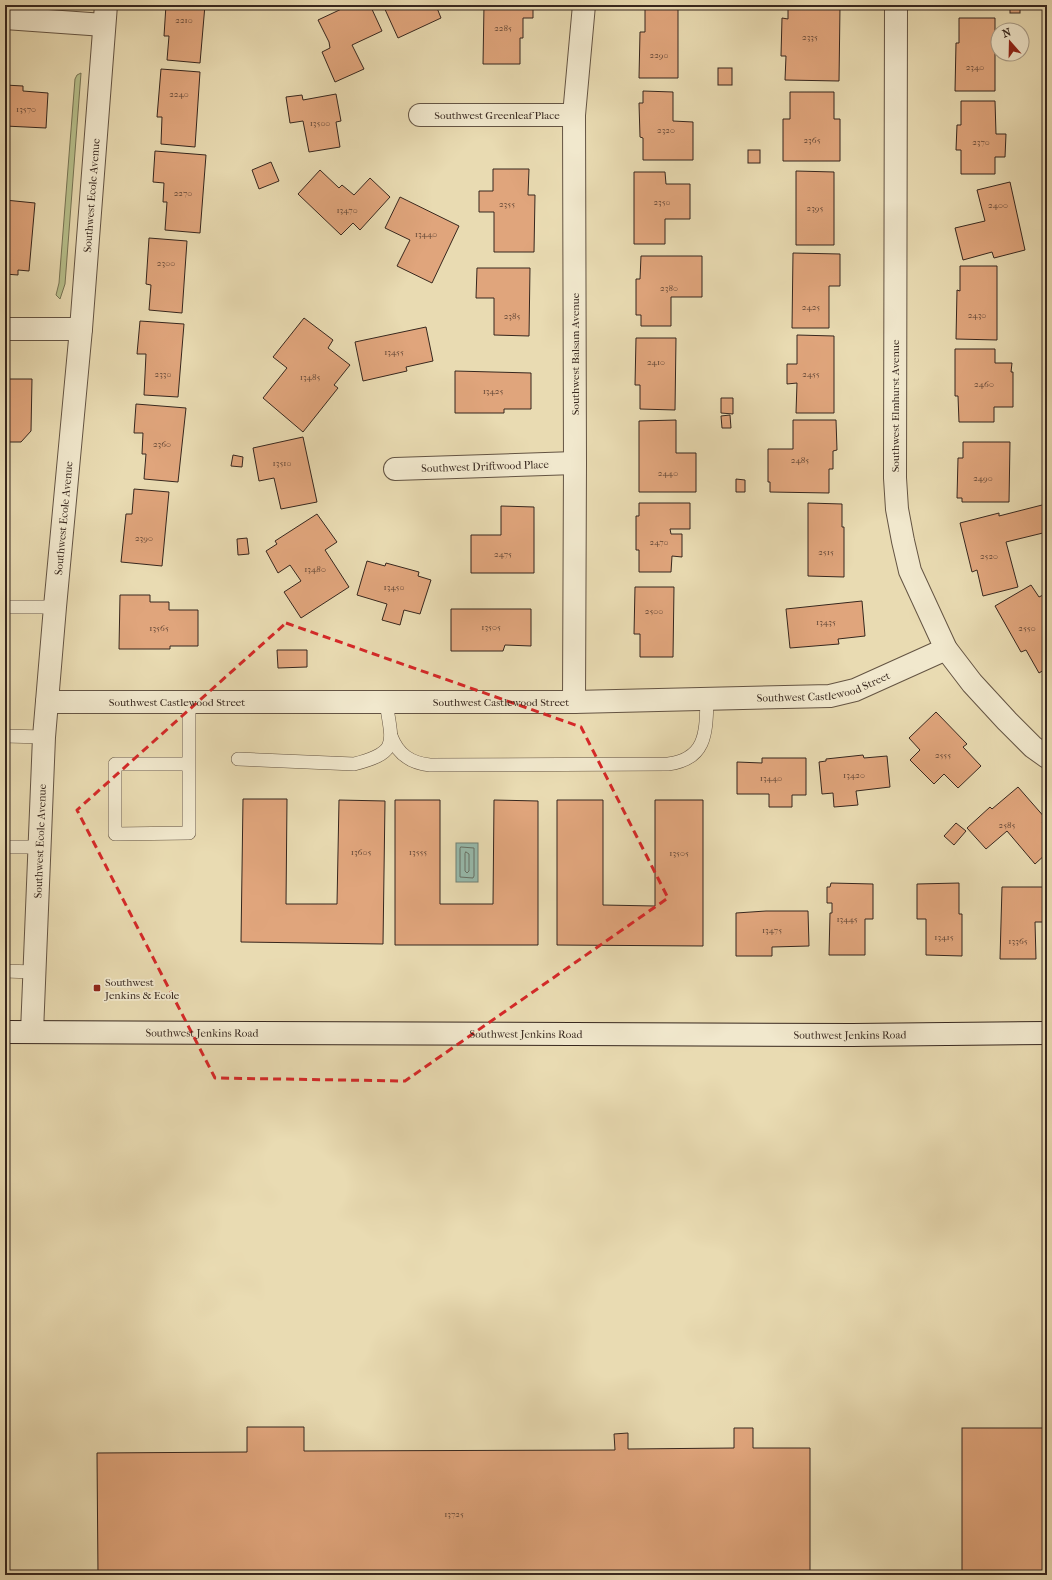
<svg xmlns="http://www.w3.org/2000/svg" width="1052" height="1580" font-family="'IM FELL French Canon',serif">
<rect width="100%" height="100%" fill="#e9dbb2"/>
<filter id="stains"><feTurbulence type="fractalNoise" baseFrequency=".005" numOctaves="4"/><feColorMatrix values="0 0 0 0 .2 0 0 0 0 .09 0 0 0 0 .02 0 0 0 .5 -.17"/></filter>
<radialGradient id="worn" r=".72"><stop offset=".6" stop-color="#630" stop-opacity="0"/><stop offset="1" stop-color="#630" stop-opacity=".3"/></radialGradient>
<polygon fill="#b7c08c" stroke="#777455" points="81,73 65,284 60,299 56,295 59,283 75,79 77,75"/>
<rect fill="#97bbad" stroke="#718074" x="456" y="843" width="22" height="39"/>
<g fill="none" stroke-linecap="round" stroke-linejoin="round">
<g stroke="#677166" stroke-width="1">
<polygon points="461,847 474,848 474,876 473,878 460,877 460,849"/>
<polygon points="466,852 469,854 469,871 467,873 465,871 465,854"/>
</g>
</g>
<g fill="#e0a57c" stroke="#37271e">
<polygon points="166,5 205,5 200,63 167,60 169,36 164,36"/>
<polygon points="350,5 370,5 382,31 352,45 364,69 335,82 322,52 330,48 329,42 318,20"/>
<polygon points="383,5 444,5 437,8 441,18 398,38"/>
<polygon points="484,5 533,5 533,18 523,18 523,38 520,38 520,64 483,64"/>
<polygon points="788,5 840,7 839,81 785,80 786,56 781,56 782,18 788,19"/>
<rect x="1010" y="5" width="10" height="8"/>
<polygon points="678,8 678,78 639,78 640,32 645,32 645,9"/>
<polygon points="959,18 995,18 995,91 955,91 956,43 959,43"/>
<rect x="718" y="68" width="14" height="17"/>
<polygon points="161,69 200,72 195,147 161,144 162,117 157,117"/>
<polygon points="5,85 23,86 23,91 48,93 46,128 5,126"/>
<polygon points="643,91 673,92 673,121 693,122 693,160 643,160 643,138 640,137 639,103 643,103"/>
<polygon points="790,92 834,92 834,119 840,119 840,161 783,161 783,119 790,119"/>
<polygon points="336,94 341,121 336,122 340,147 309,152 303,121 290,123 286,97 302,95 303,100"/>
<polygon points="961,101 995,101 996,134 1006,134 1005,157 995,157 995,174 961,174 961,150 956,150 957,125 961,125"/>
<rect x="748" y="150" width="12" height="13"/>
<polygon points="155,151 206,155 200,233 165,230 167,202 163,202 164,183 153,182"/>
<polygon points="271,162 279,181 259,189 252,170"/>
<polygon points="493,169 529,169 528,195 535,195 534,252 494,252 494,212 479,212 479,191 493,191"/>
<polygon points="320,170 339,188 342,185 354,195 370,178 390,197 360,230 353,223 341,235 298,194"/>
<polygon points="796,171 834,172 834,245 796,245"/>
<polygon points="634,172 665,172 666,184 690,184 690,219 665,219 665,244 634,244"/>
<polygon points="1010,182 1025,250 994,258 992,252 963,260 955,228 985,221 977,190"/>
<polygon points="400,197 459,226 432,283 397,266 410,240 385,228"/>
<polygon points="5,200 35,203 29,271 18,270 18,275 5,274"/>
<polygon points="149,238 187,241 182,313 149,310 151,285 146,284"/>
<polygon points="793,253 840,254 840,286 829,286 829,328 792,328"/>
<polygon points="641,256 702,256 702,297 671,297 671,326 641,326 641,315 636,315 636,279 640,279"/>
<polygon points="960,266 997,266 997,340 956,339 957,290 960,291"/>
<polygon points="477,268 530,268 529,336 494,335 494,298 476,298"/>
<polygon points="304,318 333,340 328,348 350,365 334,385 338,388 303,432 263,398 287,368 273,357"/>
<polygon points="140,321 184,324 178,397 144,395 146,354 137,354"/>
<polygon points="426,327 433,361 406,367 407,371 363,381 355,342"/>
<polygon points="797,335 834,336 834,413 796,413 797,383 787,384 787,364 797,364"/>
<polygon points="636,338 676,338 675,410 640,409 640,385 635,385"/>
<polygon points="955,349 995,349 995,363 1012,363 1011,372 1013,372 1013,407 994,407 994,422 959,422 958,396 955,396"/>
<polygon points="455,371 531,373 531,409 504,409 504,413 455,413"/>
<polygon points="5,379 32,379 31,431 21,442 5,442"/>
<polygon points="721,398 733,398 733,414 721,413"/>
<polygon points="136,404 186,408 178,482 144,479 146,454 142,454 143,433 134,433"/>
<polygon points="730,415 731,428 722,428 721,416"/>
<polygon points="676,420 676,453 696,453 696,492 639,492 639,421"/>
<polygon points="793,420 836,420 837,450 833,451 833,469 829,469 829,493 770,492 770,482 768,482 768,449 793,449"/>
<polygon points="303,437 317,502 281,509 274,478 259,481 253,448"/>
<polygon points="963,442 1010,442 1009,502 962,502 962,498 957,498 958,458 963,458"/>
<polygon points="233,455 243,457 242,467 231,466"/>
<polygon points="736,479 745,480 745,492 736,492"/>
<polygon points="134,489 169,492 162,566 121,562 126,514 132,514"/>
<polygon points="639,503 690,503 690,529 670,529 671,534 682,534 682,557 672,556 671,572 639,572 639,550 636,550 636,516 639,516"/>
<polygon points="808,503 842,504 842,527 844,527 844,577 808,576"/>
<polygon points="1046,504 1047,532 1006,542 1018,587 983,596 977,570 972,572 960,523 999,513 999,516"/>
<polygon points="501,506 534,507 534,573 471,573 471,535 501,535"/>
<polygon points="317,514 337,542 325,550 349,587 301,618 284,592 301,581 290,565 278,573 266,551 277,544 275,541"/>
<polygon points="247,538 249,554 238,555 237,539"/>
<polygon points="367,561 385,566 386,563 419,572 418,576 431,580 420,614 404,610 400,625 382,620 387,604 357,595"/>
<polygon points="1031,585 1039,597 1047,593 1047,668 1039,673 1026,650 1021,652 995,606"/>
<polygon points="635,587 674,587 673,657 640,657 640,634 634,634"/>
<polygon points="120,595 150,595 150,602 169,602 169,610 198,610 198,646 170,646 170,649 119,649"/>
<polygon points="862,601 865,636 838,639 839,644 790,648 786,609"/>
<polygon points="451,609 531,609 531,646 505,645 503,651 451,651"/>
<polygon points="277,650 307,650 307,667 278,668"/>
<polygon points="936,712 967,744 963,747 981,766 958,788 944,774 934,784 910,760 920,750 909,738"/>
<polygon points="863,755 864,758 887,756 890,787 856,791 858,805 834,807 833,793 822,794 819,762 826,761 826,759"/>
<polygon points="762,758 806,758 806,795 792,795 792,807 769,807 769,794 737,794 737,762 762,763"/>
<polygon points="1018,787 1046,819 1042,822 1047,828 1047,853 1035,864 1007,831 986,849 967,828 990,807 992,809"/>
<polygon points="243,799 287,799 286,904 337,904 339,800 385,801 383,944 241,942"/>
<polygon points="395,800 440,800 440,904 493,904 494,800 538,801 538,945 395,945"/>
<polygon points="557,800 603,800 603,905 655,906 655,800 703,800 703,946 557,945"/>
<polygon points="956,823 966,831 954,845 944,836"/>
<polygon points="831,883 873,884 873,919 865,919 865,955 829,955 830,913 832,913 832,903 827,903 827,887 830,887"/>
<polygon points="959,883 959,914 962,914 962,956 926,955 926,919 917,919 917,884"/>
<polygon points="1002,887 1044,887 1044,922 1035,922 1036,959 1000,959"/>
<polygon points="766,911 808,911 809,946 772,947 772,956 736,956 736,913"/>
<polygon points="247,1427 304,1427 304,1451 615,1450 614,1434 628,1433 628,1449 734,1448 734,1428 753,1428 753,1448 810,1448 810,1575 98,1575 97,1453 247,1452"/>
<rect x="962" y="1428" width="85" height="147"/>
</g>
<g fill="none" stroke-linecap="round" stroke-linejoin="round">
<defs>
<g id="lane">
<polyline points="5,607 55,607"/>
<polyline points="5,736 44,737"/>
<path d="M391 736C398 755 411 763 430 765L668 764C707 759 706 732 707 699"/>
<path d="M238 759 354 764C400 752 392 743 386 702"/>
<polyline points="189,764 115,764 115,834 189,833 189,702"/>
<polyline points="5,847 40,847"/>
<polyline points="5,971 33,972"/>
</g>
<g id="street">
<polyline points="896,5 895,478 897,509 903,541 910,571 946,649 972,683 1007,721 1033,747 1047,757"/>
<polyline points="5,18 104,25"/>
<path id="s1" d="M420 115H574"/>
<polyline points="5,329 81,329"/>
<path id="s2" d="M395 469 575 463"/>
<path id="s3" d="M47 702H574L830 696 855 690 946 649"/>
<polyline points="574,702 575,463 574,115 584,5"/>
<path id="s4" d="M32 1032 44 737 55 607 81 329 106 5"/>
</g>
<g id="secondary">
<path id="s5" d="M5 1032 852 1035 1047 1033"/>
</g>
</defs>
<use href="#lane" stroke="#645443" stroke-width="14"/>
<use href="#street" stroke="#645443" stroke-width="24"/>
<use href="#secondary" stroke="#37271e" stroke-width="24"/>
<use href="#lane" stroke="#f1e8cd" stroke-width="13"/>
<use href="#street" stroke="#f1e8cd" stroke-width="22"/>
<use href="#secondary" stroke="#f1e8cd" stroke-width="22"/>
</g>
<path fill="none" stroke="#d62828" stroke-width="3" stroke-dasharray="8 5" stroke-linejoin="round" d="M286 623 581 727 668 898 405 1081 215 1078 77 810Z"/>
<rect fill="#8f2418" stroke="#f1e8cd" stroke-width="1.5" x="93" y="984" width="8" height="8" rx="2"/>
<g text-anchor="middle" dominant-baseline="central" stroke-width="3.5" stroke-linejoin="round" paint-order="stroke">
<g font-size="9" fill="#614636">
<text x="184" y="20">2210</text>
<text x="503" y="28">2285</text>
<text x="810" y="37">2335</text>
<text x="659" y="55">2290</text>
<text x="975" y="67">2340</text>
<text x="179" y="94">2240</text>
<text x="26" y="109">13570</text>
<text x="320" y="123">13500</text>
<text x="666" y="130">2320</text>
<text x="812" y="140">2365</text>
<text x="981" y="142">2370</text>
<text x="183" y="193">2270</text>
<text x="662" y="202">2350</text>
<text x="507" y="204">2355</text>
<text x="998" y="205">2400</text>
<text x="815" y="208">2395</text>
<text x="347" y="210">13470</text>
<text x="426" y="234">13440</text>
<text x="166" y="263">2300</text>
<text x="669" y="288">2380</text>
<text x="811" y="307">2425</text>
<text x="977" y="315">2430</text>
<text x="512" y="316">2385</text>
<text x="394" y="352">13455</text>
<text x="656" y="362">2410</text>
<text x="163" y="374">2330</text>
<text x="811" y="374">2455</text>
<text x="310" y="377">13485</text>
<text x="984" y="384">2460</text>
<text x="493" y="391">13425</text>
<text x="162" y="444">2360</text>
<text x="800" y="460">2485</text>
<text x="282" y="463">13510</text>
<text x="668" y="473">2440</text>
<text x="983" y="478">2490</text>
<text x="144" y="538">2390</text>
<text x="659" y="542">2470</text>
<text x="826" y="552">2515</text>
<text x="503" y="554">2475</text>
<text x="989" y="556">2520</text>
<text x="315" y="569">13480</text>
<text x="394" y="587">13450</text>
<text x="654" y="611">2500</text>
<text x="826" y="622">13435</text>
<text x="491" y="627">13505</text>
<text x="159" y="628">13565</text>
<text x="1027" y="628">2550</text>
<text x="943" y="755">2555</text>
<text x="854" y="775">13420</text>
<text x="771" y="778">13440</text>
<text x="1007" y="825">2585</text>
<text x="361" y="852">13605</text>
<text x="418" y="852">13555</text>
<text x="679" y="853">13505</text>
<text x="847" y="919">13445</text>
<text x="772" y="930">13475</text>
<text x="944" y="937">13415</text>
<text x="1018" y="941">13365</text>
<text x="454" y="1514">13725</text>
</g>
<g font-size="11" fill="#37271e" stroke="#f1e8cd">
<text stroke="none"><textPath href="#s1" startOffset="77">Southwest Greenleaf Place</textPath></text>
<text stroke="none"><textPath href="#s4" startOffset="839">Southwest Ecole Avenue</textPath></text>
<text transform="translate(575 354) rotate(-90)">Southwest Balsam Avenue</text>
<text transform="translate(895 406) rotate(-90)">Southwest Elmhurst Avenue</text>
<text stroke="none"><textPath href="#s2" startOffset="90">Southwest Driftwood Place</textPath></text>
<text stroke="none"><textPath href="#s4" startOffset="515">Southwest Ecole Avenue</textPath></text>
<text stroke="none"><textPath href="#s3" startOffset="778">Southwest Castlewood Street</textPath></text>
<text stroke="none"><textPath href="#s3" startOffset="130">Southwest Castlewood Street</textPath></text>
<text stroke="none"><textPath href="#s3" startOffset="454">Southwest Castlewood Street</textPath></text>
<text stroke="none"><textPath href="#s4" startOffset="191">Southwest Ecole Avenue</textPath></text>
<text stroke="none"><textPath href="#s5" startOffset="197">Southwest Jenkins Road</textPath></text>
<text stroke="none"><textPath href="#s5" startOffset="521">Southwest Jenkins Road</textPath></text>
<text stroke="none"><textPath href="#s5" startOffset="845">Southwest Jenkins Road</textPath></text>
</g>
<g font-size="11" fill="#37271e" stroke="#f1e8cd" text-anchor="start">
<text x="105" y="982">Southwest<tspan x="105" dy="13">Jenkins &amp; Ecole</tspan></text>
</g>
</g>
<rect width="1052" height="1580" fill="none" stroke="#e9dbb2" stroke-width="20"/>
<rect x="6" y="6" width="1040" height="1568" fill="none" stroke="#37271e" stroke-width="2"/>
<rect x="10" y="10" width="1032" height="1560" fill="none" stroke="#37271e"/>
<g transform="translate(1010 42) rotate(340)"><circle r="19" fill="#f1e8cd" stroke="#a79b87"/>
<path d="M0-3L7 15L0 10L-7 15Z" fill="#8f2418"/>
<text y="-6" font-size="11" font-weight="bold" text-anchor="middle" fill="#37271e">N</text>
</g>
<rect width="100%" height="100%" filter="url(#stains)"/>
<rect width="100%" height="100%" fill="url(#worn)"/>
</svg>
